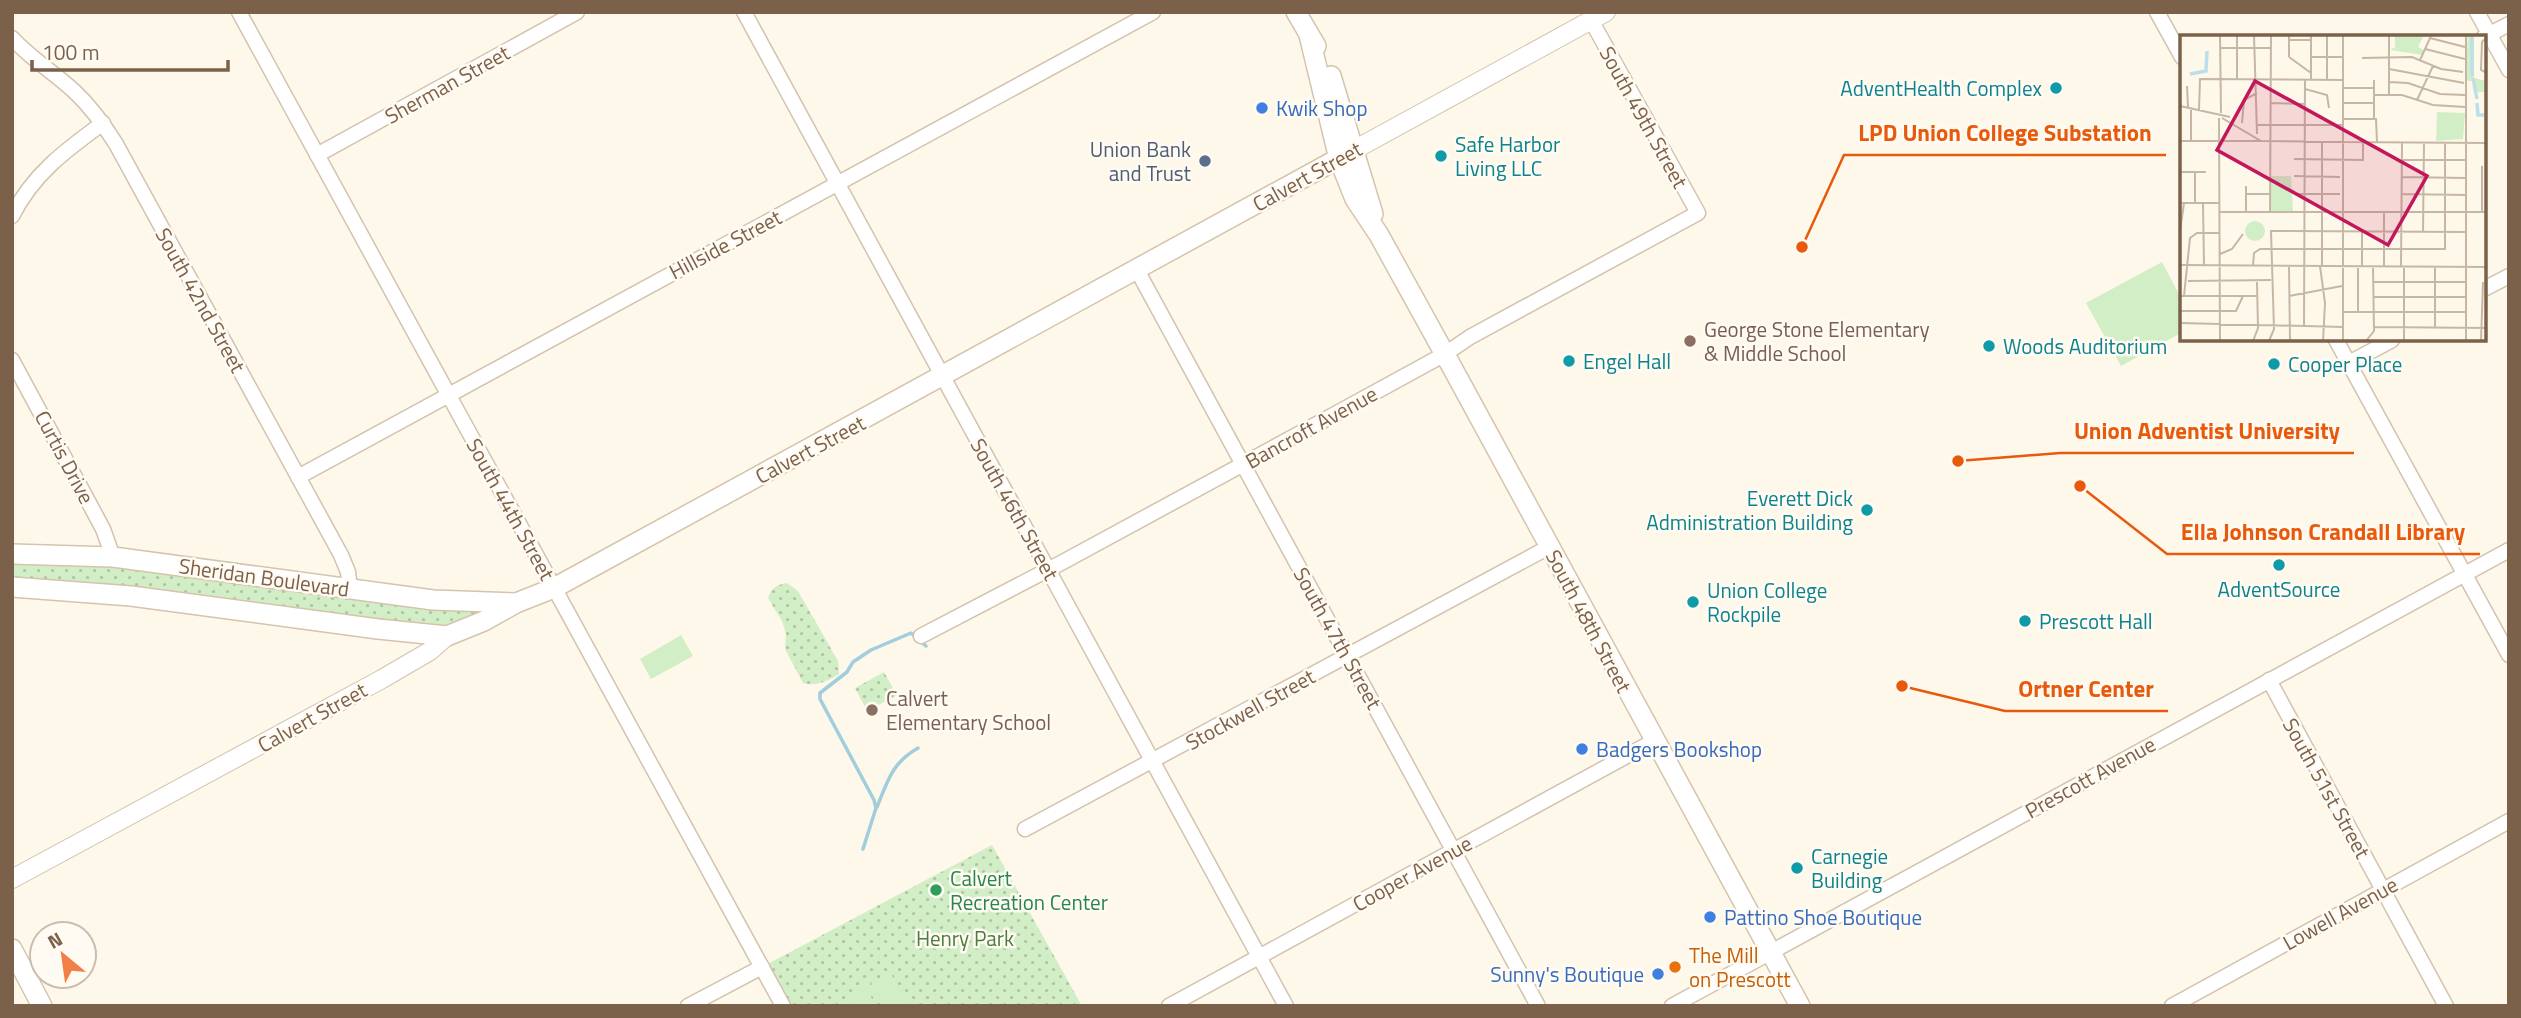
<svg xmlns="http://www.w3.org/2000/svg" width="2521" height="1018" font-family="'Titillium Web',sans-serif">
<defs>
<pattern id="grass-dots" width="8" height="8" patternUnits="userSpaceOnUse" patternTransform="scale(1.75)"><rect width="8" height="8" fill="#d2eec6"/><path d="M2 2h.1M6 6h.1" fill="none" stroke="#afc4a3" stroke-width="1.8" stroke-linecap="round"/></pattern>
</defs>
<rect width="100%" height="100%" fill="#fef8ea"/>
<g fill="url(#grass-dots)">
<polygon points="12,554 516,603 463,630 12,587"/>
<path d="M787 583 798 591 838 661 839 674C828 681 815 687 803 683L785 649 786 634 782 621 768 598C772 587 776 585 787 583Z"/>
<polygon points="884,672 897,695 867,711 855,688"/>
<polygon points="992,845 1082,1006 783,1006 762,967"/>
</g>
<g fill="#d2eec6">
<polygon points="2162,262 2181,298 2181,333 2121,366 2086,303"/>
<polygon points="681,635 693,656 651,679 640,659"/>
<polygon points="890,972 909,1006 884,1006 871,983"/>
<polygon points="865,986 876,1006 851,1006 846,997"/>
</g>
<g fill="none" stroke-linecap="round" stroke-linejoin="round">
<g stroke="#a1cddd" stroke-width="3.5">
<path d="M877 807C888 780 892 763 918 748"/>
<polyline points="863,849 876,808 874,800 820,699 820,693 847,672 853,662 871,650 911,633 926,646"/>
</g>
<defs>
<g id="minor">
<polyline points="239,12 783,1006"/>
<polyline points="744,12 1286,1006"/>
<polyline points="2157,12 2182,57"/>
<polyline points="2477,12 2509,70"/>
<polyline points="2484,37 2509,24"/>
<path d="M12 38C31 59 55 73 75 92 92 108 104 125 116 144L341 555 348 572 350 589"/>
<polyline points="317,155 577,12"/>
<path d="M12 216C33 174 66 150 103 123"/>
<polyline points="1137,270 1538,1006"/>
<polyline points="2484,289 2509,276"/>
<polyline points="2336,340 2509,655"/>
<polyline points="12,360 103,529 113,557"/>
<polyline points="2349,363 2392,340"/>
<polyline points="298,477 1153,12"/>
<polyline points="921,636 1061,563 1306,430 1445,354 1470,337 1698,213 1591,20"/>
<polyline points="2269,680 2446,1006"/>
<polyline points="1025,829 1549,547"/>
<polyline points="688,1006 762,967"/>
<polyline points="1169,1006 1654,741"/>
<polyline points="1672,1006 2509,550"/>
<polyline points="2172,1006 2509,821"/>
</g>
<g id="tertiary">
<polyline points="1354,150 1606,12"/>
<polyline points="12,879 382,679 430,651 447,636"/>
</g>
<g id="secondary">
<polyline points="1296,12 1316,46"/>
<polyline points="1309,35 1339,159 1355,199 1379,235 1453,369 1800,1006"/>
<polyline points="1331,76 1373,214"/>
<polyline points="12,554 113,557 433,600 516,603"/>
<polyline points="12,587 131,596 378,629 447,636 484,621 516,603 554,588 1354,150"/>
<polyline points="12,949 42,1006"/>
</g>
</defs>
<use href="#minor" stroke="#d3c2ae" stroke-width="17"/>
<use href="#tertiary" stroke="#d3c2ae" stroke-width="20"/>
<use href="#secondary" stroke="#d6c3ab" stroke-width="22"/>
<use href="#minor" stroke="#fff" stroke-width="14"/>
<use href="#tertiary" stroke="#fff" stroke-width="18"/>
<use href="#secondary" stroke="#fff" stroke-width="19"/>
</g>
<g fill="#0f9aa8" stroke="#fffbf2" stroke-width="2.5">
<circle cx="2056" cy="88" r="7"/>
<circle cx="1441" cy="156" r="7"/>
<circle cx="1989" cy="346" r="7"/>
<circle cx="1569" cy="361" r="7"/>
<circle cx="2274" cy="364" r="7"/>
<circle cx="1867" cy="510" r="7"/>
<circle cx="2279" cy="565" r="7"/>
<circle cx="1693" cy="602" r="7"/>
<circle cx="2025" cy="621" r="7"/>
<circle cx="1797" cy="868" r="7"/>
</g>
<g fill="#3f7fe0" stroke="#fffbf2" stroke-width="2.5">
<circle cx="1262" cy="108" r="7"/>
<circle cx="1582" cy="749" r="7"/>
<circle cx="1710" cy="917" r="7"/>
<circle cx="1658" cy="974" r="7"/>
</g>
<circle fill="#5c6f8a" stroke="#fffbf2" stroke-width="2.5" cx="1205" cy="161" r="7"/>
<g fill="#8d6e63" stroke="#fffbf2" stroke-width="2.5">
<circle cx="1690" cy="341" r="7"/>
<circle cx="872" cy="710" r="7"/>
</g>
<circle fill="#2e9e5b" stroke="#fffbf2" stroke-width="2.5" cx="936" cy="890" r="7"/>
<circle fill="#e8710a" stroke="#fffbf2" stroke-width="2.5" cx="1675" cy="967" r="7"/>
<g text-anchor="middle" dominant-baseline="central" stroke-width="5" stroke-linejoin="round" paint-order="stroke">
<g font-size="21" fill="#7c614a" stroke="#fffbf2">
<text transform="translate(447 84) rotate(-29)">Sherman Street</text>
<text transform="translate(1644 117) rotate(61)">South 49th Street</text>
<text transform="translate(1307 176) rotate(-29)">Calvert Street</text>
<text transform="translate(725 244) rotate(-28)">Hillside Street</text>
<text transform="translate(201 300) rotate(61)">South 42nd Street</text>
<text transform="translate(1311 427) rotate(-29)">Bancroft Avenue</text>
<text transform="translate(810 449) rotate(-28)">Calvert Street</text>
<text transform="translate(65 457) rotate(62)">Curtis Drive</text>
<text transform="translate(511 509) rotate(61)">South 44th Street</text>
<text transform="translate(1015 509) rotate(61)">South 46th Street</text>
<text transform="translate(264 577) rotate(8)">Sheridan Boulevard</text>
<text transform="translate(1589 621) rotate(62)">South 48th Street</text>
<text transform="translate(1338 638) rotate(61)">South 47th Street</text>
<text transform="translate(1250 709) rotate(-29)">Stockwell Street</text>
<text transform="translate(312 717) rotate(-29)">Calvert Street</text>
<text transform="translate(2090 777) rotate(-29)">Prescott Avenue</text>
<text transform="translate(2327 788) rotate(61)">South 51st Street</text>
<text transform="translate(1412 873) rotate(-29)">Cooper Avenue</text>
<text transform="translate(2340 913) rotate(-29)">Lowell Avenue</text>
</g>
<g font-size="21" fill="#0d838f" stroke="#fffbf2" text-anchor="start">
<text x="2042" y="88" text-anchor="end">AdventHealth Complex</text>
<text x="1455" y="144">Safe Harbor<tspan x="1455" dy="24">Living LLC</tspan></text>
<text x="2003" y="346">Woods Auditorium</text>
<text x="1583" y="361">Engel Hall</text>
<text x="2288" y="364">Cooper Place</text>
<text x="1853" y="498" text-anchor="end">Everett Dick<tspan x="1853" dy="24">Administration Building</tspan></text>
<text x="2279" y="589" text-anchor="middle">AdventSource</text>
<text x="1707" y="590">Union College<tspan x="1707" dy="24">Rockpile</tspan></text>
<text x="2039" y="621">Prescott Hall</text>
<text x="1811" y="856">Carnegie<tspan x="1811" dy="24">Building</tspan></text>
</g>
<g font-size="21" fill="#366cbe" stroke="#fffbf2" text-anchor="start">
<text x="1276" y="108">Kwik Shop</text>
<text x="1596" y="749">Badgers Bookshop</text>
<text x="1724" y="917">Pattino Shoe Boutique</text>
<text x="1644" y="974" text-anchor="end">Sunny's Boutique</text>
</g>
<g font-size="21" fill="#4e5e75" stroke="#fffbf2" text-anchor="end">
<text x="1191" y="149">Union Bank<tspan x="1191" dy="24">and Trust</tspan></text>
</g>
<g font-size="21" fill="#785e54" stroke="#fffbf2" text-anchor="start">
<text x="1704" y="329">George Stone Elementary<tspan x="1704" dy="24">&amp; Middle School</tspan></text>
<text x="886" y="698">Calvert<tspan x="886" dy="24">Elementary School</tspan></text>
</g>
<g font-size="21" fill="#27864d" stroke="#fffbf2" text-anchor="start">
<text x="950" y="878">Calvert<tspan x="950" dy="24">Recreation Center</tspan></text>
</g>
<g font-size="21" fill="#4a7d3e" stroke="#fffbf2">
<text x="965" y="938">Henry Park</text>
</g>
<g font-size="21" fill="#c56008" stroke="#fffbf2" text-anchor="start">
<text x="1689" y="955">The Mill<tspan x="1689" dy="24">on Prescott</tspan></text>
</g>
</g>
<g transform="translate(2180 35)">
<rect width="306" height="306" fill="#fef8ea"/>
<path d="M215 0H244L238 12 244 15 242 20 210 15 215 12ZM288 0H294V43L306 46V57H295L292 46H285ZM90 141H111L113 177H90ZM65 196a10 10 0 1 1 20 0a10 10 0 1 1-20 0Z" fill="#d2eec6"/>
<path d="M257 77 285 78 283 104 256 106Z" fill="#d2eec6"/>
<path fill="none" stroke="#bcdfea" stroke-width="3.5" d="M292 0V41M10 39 26 36 27 16M293 43 297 64M297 68 298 80H307"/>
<path fill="none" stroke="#c6b7a5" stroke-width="2" d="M40 0 41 78M74 0 77 99M307 2 302 7 301 35 307 38M250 3 285 12M109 5H131M40 13H91M245 14 285 24M109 22 131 38M109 22V0M131 22H163M182 23 232 22 261 34 283 37M240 25 251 1M209 34 284 48M57 44V0M131 45V0M147 45V0M209 47 228 48 260 59 285 60M7 51 8 72M163 53H194M125 54 147 60 149 73M194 60H222L253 70 285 72M209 60V0M237 65 253 31M91 68 125 69M164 68H194M0 71 50 82M19 75 20 44 163 45M39 83 40 306M42 83 81 106 162 107M163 84H196L197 107M194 84V45M62 88 64 65 77 58M77 90H163M163 100V0M0 106H80M11 106V73M162 107 307 108M114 124 183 125V107M222 125H286M0 137H26M114 141 160 142M221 142 286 143M66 159H90M115 159H160M221 159 286 160M0 168H40M15 168V137M23 168 24 230M40 177H307M66 177V151M90 177 91 0M302 177V131M0 196 4 168M243 197 244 108M40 219 52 214 63 199M0 230 307 232M73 230 74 218 80 214H265V108M140 231 145 268 143 306M142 231V107M178 231V277M182 231V196M204 231V178M221 231 222 108M109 232 110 306M8 246 91 245M193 247H285M0 261H78M4 261 10 203 17 198H39M109 261 162 251M194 262H286M286 262V0M0 276H56L63 261M163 277H286M0 288 163 292M124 292 125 45M194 292 307 293M255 293V232M73 306 78 293 77 247M89 306 94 294 91 196 286 197M163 306V98M186 306 194 296 193 231M224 306V231M286 306V261M301 306 303 247"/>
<path fill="#c2185b" fill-opacity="0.15" stroke="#c2185b" stroke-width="3.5" d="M75 46 247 141 208 210 37 115Z"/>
<rect width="306" height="306" fill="none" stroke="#7c614a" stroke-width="3.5"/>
</g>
<path fill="none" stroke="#e8590c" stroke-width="2.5" d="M1802 247L1844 155H2166M1958 461L2060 453H2354M2080 486L2167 554H2480M1902 686L2005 711H2168"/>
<g fill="#e8590c" stroke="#fffbf2" stroke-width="2.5">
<circle cx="1802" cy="247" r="7"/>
<circle cx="1958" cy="461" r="7"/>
<circle cx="2080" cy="486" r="7"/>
<circle cx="1902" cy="686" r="7"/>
</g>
<g font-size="23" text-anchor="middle" font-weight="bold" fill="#e8590c" stroke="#fffbf2" stroke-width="5" stroke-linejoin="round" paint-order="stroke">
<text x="2005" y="141">LPD Union College Substation</text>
<text x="2207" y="439">Union Adventist University</text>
<text x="2323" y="540">Ella Johnson Crandall Library</text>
<text x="2086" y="697">Ortner Center</text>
</g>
<rect width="2521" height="1018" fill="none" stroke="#7c614a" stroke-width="28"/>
<g transform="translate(63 955) rotate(331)"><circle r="33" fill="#fffbf2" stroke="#cbbdaf" stroke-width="2"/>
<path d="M0-5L12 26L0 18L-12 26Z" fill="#f07f48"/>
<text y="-10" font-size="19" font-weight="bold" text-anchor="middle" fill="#7c614a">N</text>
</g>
<path d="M32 60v10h196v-10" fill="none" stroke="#7c614a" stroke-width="3.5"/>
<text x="42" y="60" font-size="21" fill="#7c614a" stroke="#fffbf2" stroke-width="5" paint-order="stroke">100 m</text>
</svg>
